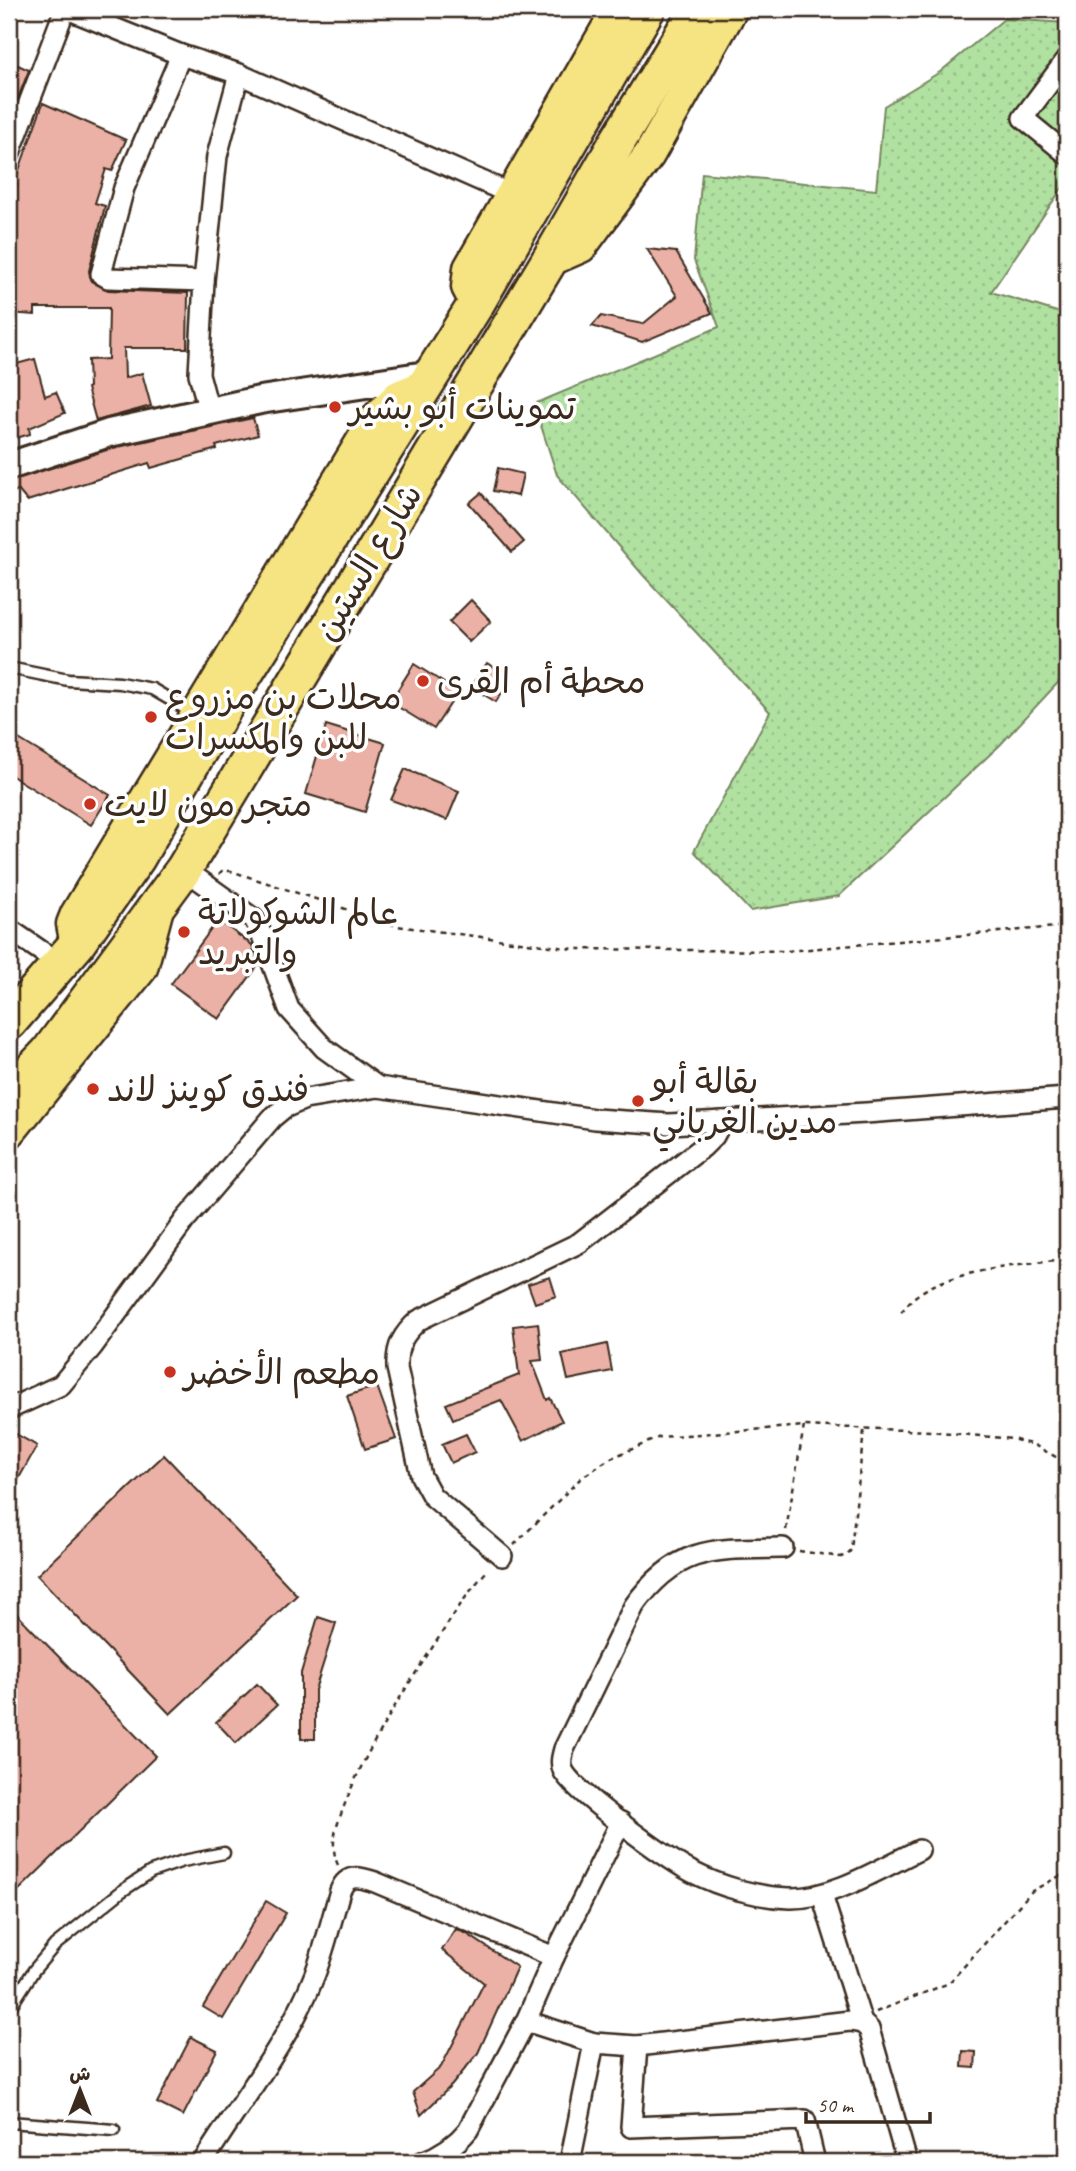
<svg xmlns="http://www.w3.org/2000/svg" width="1076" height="2171" font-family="Caveat,'Playpen Sans Arabic',sans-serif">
<defs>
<pattern id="grass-dots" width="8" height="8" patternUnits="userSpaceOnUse" patternTransform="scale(1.75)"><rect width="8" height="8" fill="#b0e1a1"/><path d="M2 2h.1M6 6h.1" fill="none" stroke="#98c18a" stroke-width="1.8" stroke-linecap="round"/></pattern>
</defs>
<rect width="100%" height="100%" fill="#fff"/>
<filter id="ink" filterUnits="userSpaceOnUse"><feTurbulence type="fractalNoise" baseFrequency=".0143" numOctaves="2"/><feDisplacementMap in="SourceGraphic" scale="14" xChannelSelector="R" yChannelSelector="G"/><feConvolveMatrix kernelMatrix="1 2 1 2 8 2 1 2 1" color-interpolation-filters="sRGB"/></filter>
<g filter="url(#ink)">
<polygon fill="url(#grass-dots)" stroke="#768660" stroke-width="2" points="1004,19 1067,23 1067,181 991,292 1067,315 1067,673 1000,745 839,896 750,911 694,851 770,712 643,575 557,475 534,404 719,327 694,260 702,173 876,190 884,106 940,72"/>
<g fill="#ebb1a6" stroke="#3b2a1e" stroke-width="2">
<polygon points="9,61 29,70 9,121"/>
<polygon points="43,103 126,140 112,171 106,169 95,203 105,206 89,271 91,281 108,290 188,293 187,348 124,348 125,378 142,373 151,406 96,421 87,388 89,387 88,360 108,359 109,308 35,308 35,315 9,313 9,201 17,185 14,184"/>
<polygon points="647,249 676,252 712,313 642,342 592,326 601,316 643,324 677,296"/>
<polygon points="35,359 45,396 56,392 65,413 29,428 30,434 9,440 9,366"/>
<polygon points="253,418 258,435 216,446 217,449 151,468 149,463 27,501 18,490 9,494 9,481 113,448"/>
<polygon points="498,468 523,474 518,496 493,491"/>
<polygon points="481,493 524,542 512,552 469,503"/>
<polygon points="471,600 491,621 469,642 449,622"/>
<polygon points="487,663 511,678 496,702 471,687"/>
<polygon points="414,664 458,692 434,729 390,702"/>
<polygon points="326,725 385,743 365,812 306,794"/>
<polygon points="9,733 110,795 91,825 9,774"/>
<polygon points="405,769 459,791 447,820 391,800"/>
<polygon points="218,920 252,945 259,964 219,1019 171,984"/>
<polygon points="550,1277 556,1296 535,1303 528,1284"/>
<polygon points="538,1323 542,1360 532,1361 547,1400 550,1398 562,1421 523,1441 501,1400 453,1419 446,1404 519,1375 513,1326"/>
<polygon points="607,1344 612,1371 568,1380 562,1354"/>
<polygon points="377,1386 396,1439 365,1449 347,1396"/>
<polygon points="9,1430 37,1446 9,1496"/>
<polygon points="466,1434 475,1452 451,1463 442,1444"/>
<polygon points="164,1455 297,1595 170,1714 37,1575"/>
<polygon points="9,1606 156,1756 17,1892 9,1883"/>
<polygon points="318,1617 336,1623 315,1690 315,1739 301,1739 301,1673"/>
<polygon points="257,1684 277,1705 236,1743 216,1722"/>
<polygon points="266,1901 286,1913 223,2019 203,2007"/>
<polygon points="456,1929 467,1934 517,1967 478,2053 452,2085 421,2115 413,2092 441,2067 484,1983 442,1950"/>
<polygon points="191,2037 217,2050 183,2116 157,2103"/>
<polygon points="963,2051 976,2052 975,2068 962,2067"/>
</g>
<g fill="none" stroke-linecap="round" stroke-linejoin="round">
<defs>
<g id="lane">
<polyline points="9,668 68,680 120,683 152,689 193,713"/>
<polyline points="9,2009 34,1970 55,1945 122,1891 151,1872 183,1861 224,1853"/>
<polyline points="9,2122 114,2130"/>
</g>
<g id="street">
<polyline points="67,9 181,55 239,74 511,194"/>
<polyline points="181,55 124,188 101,274 108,278 204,281 199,374 209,411"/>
<polyline points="1067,59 1023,118 1067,154"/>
<polyline points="9,155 65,9"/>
<polyline points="204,281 217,156 239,74"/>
<polyline points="184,869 254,919 261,933 289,1009 324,1048 378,1087"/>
<polyline points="9,929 60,964"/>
<polyline points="9,1409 61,1385 93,1346 185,1220 272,1118 284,1108 305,1099 378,1087 595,1119 669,1124 866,1113 1067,1098"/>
<path d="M783 1548C714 1549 678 1545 634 1606L564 1749C562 1756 560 1763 563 1770 572 1791 669 1860 692 1872 721 1887 757 1897 790 1898 832 1899 881 1868 919 1850"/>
<path d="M502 1556 432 1496 421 1476 397 1368C396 1346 403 1334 419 1320L579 1243 703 1147 714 1136 722 1121"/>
<polyline points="822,1895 862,2023"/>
<polyline points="526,2021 594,2043"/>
<polyline points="637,2046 631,2127 805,2120 815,2162"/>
<path d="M203 2162C241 2100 289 2042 315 1974 325 1947 332 1918 340 1891 347 1873 360 1877 375 1882L554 1957"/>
<path d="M422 2162C441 2155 455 2146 468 2130L526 2021 554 1957 621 1822"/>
<polyline points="570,2162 594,2043 637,2046 850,2021 862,2023 869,2029 907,2162"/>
</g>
<polyline id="secondary" points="9,466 109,433 260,400 433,374"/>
<g id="primary">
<polyline points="549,261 581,247 649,155 732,9"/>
<polyline points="476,304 467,287 469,268 618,9"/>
<polyline points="76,945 72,924 76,914 375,419 398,396 427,384"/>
<polyline points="9,1133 142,968 157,912"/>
</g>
<g id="highway">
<polyline points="9,1022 76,945 137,858 229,699 476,304 647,9"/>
<polyline points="9,1094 49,1052 184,869 549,261 619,139 698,9"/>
</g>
</defs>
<use href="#lane" stroke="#3b2a1e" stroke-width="15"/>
<use href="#street" stroke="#3b2a1e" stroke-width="24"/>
<use href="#secondary" stroke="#3b2a1e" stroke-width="32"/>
<use href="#primary" stroke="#3b2a1e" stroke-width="35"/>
<use href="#highway" stroke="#3b2a1e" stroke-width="40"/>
<g stroke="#3b2a1e" stroke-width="2.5" stroke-dasharray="5 5" stroke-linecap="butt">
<polyline points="219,874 222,871 231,871 397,926 574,949 787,951 1067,926"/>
<path d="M901 1312C906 1307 910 1300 916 1296 948 1270 1027 1264 1067 1260"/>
<polyline points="786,1530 804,1426"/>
<polyline points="514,1545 581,1478 609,1459 660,1437 804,1426 930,1431 1012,1439 1034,1445 1067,1463"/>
<polyline points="799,1551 841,1557 847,1555 851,1550 864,1431"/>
<path d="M338 1865C332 1852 333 1837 338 1823 359 1760 396 1703 432 1648 450 1621 466 1593 489 1569"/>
<polyline points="876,2012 949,1983 1032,1891 1067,1872"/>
</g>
<use href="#lane" stroke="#fff" stroke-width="10"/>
<use href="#street" stroke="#fff" stroke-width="19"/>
<use href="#secondary" stroke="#fff" stroke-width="26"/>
<use href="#primary" stroke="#f6e381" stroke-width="30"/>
<use href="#highway" stroke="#f6e381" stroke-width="35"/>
</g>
</g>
<g fill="#c8321e" stroke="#fff" stroke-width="2.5">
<circle cx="335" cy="407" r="7"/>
<circle cx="423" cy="681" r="7"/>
<circle cx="151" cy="717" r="7"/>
<circle cx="90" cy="804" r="7"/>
<circle cx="184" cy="932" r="7"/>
<circle cx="93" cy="1089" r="7"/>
<circle cx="638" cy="1101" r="7"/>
<circle cx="170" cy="1372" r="7"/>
</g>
<g text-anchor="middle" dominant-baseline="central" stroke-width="7" stroke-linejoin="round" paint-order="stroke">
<g font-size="35" fill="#3b2a1e" stroke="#fff" text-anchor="start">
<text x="349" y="407">تموينات أبو بشير</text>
<text x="437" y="681">محطة أم القرى</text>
<text x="165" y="697">محلات بن مزروع<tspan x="165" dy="40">للبن والمكسرات</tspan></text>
<text x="104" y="804">متجر مون لايت</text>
<text x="198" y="912">عالم الشوكولاتة<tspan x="198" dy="40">والتبريد</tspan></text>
<text x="652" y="1081">بقالة أبو<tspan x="652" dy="40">مدين الغرباني</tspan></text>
<text x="107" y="1089">فندق كوينز لاند</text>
<text x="184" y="1372">مطعم الأخضر</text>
</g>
<g font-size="35" fill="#3b2a1e" stroke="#fff">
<text transform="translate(368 562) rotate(-59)">شارع الستين</text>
</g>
</g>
<rect width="1076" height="2171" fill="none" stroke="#fff" stroke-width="35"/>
<rect x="18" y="18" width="1041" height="2136" fill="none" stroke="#3b2a1e" stroke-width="2.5" filter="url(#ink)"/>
<g transform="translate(80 2090)" stroke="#ffffff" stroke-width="5" paint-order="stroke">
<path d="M0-5L12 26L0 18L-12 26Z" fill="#3b2a1e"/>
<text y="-10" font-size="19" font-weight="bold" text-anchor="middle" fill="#3b2a1e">ش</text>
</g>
<path d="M806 2112v10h124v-10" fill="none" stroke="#3b2a1e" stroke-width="3.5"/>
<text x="817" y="2112" font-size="21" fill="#3b2a1e" stroke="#ffffff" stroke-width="5" paint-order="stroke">50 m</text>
</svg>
